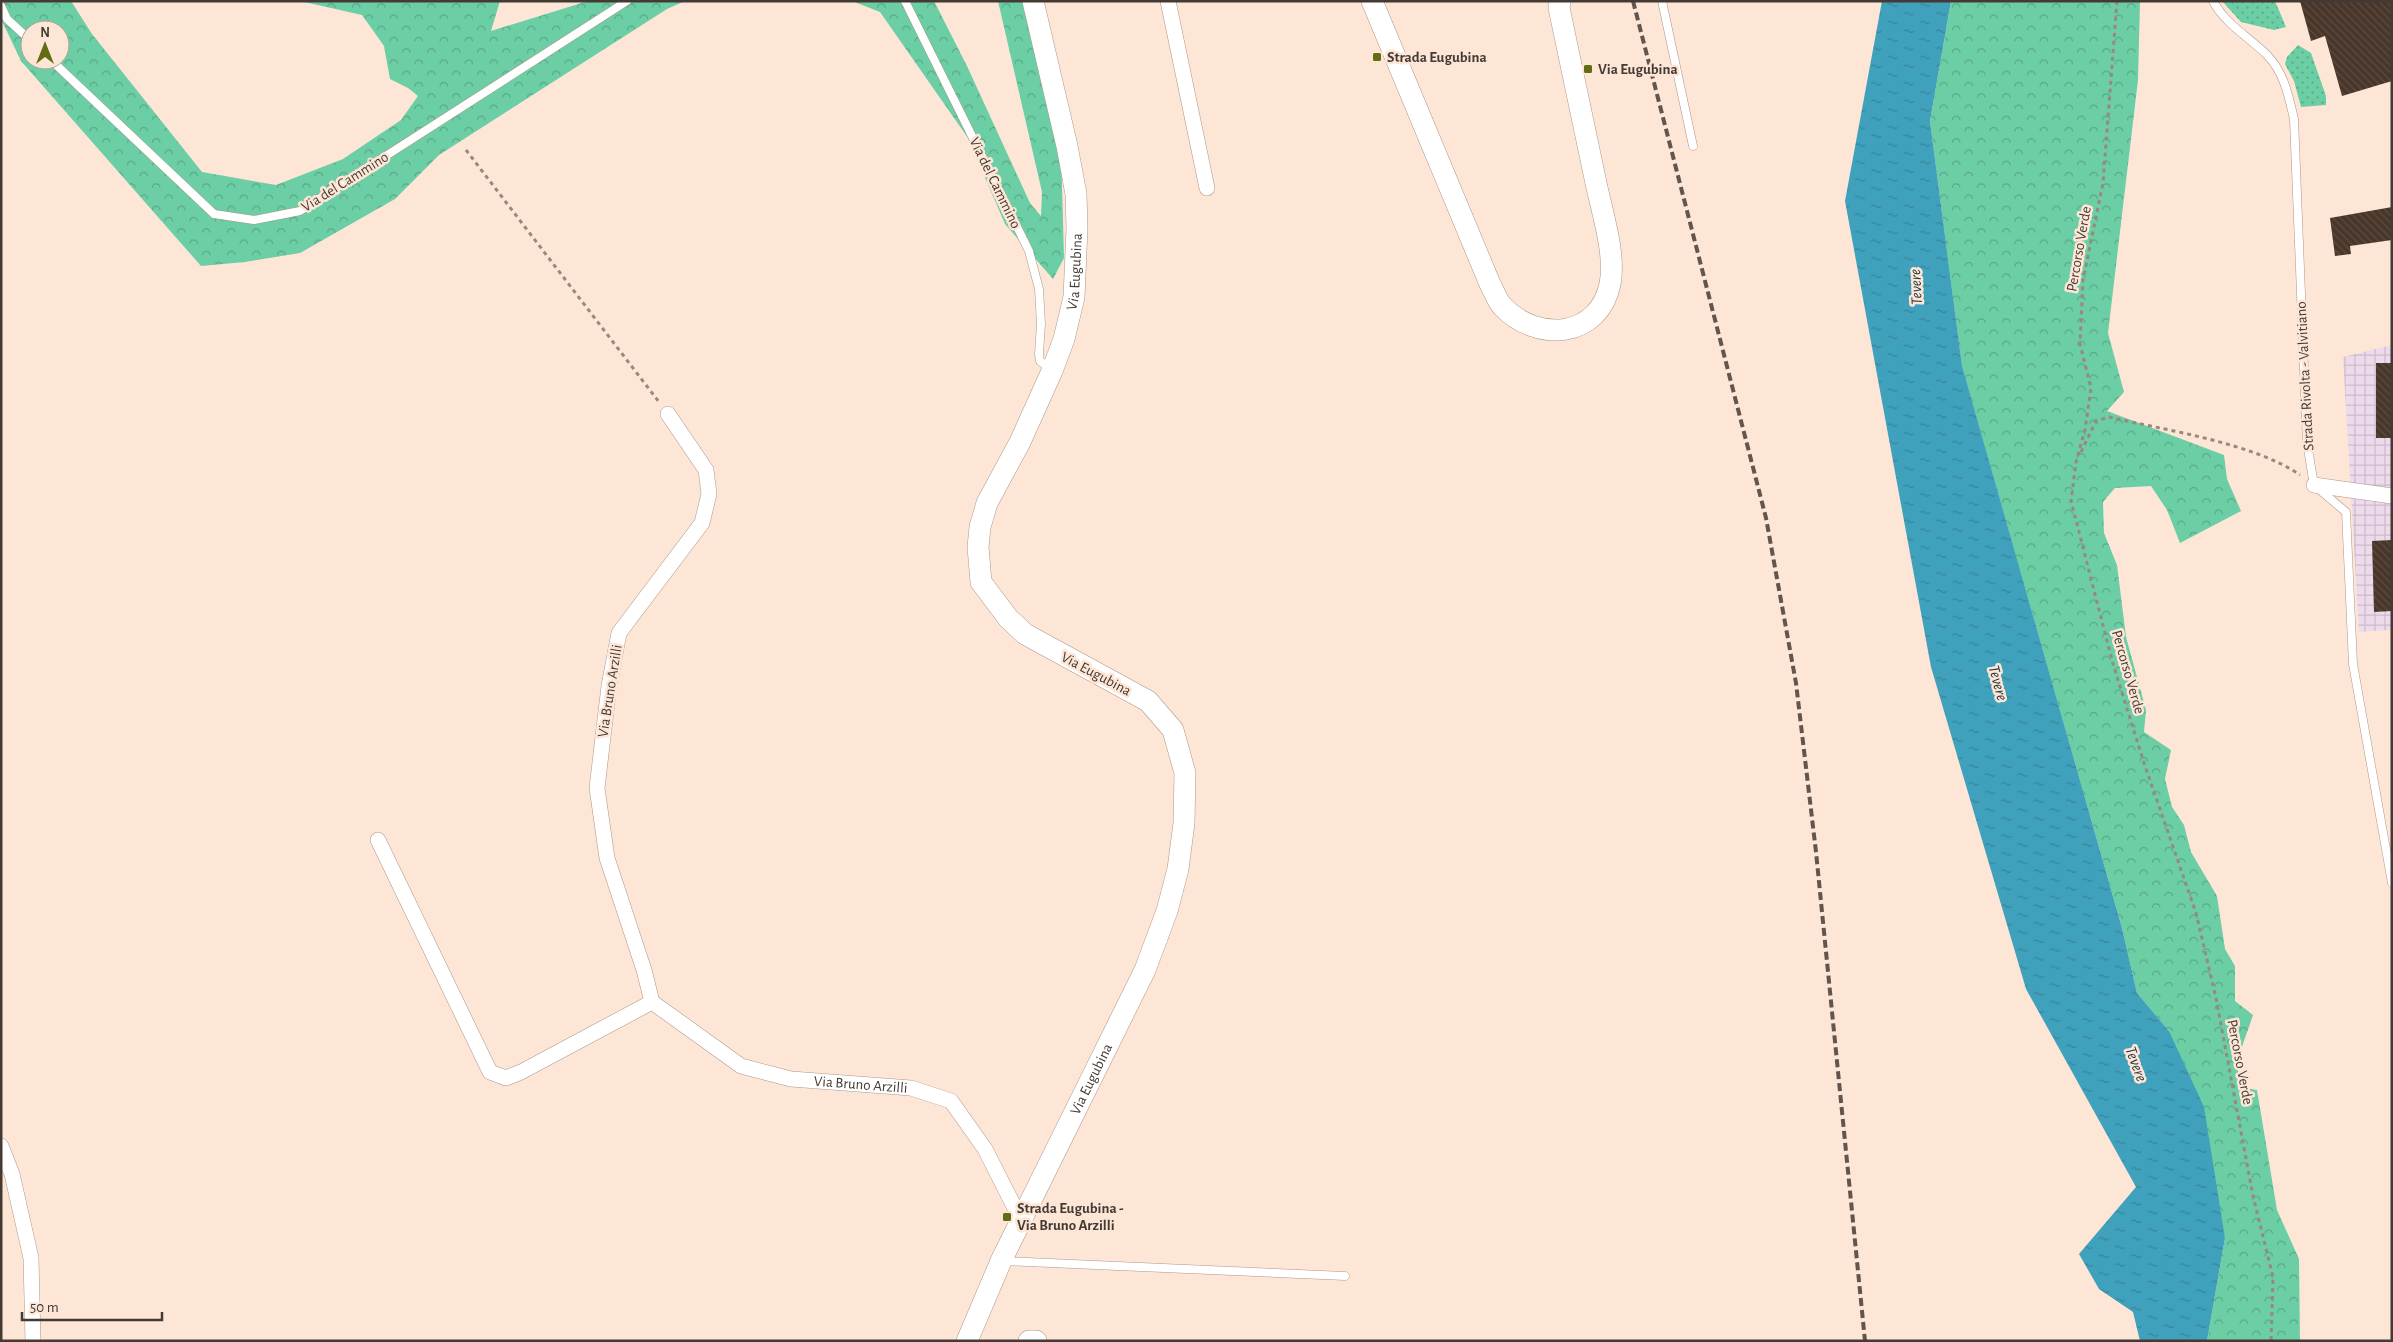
<svg xmlns="http://www.w3.org/2000/svg" width="2393" height="1342" font-family="'Alegreya Sans',sans-serif">
<defs>
<pattern id="industrial-grid" width="8" height="8" patternUnits="userSpaceOnUse" patternTransform="scale(1.25)"><rect width="8" height="8" fill="#eddaeb"/><path d="M0 4h8M4 0v8" fill="none" stroke="#ccbcca"/></pattern>
<pattern id="forest-crowns" width="20" height="18" patternUnits="userSpaceOnUse" patternTransform="scale(1.25)"><rect width="20" height="18" fill="#6bcea5"/><path d="M2 6a3 3 0 1 1 6 0M12 15a3 3 0 1 1 6 0" fill="none" stroke="#5aa887"/></pattern>
<pattern id="garden-dots" width="8" height="8" patternUnits="userSpaceOnUse" patternTransform="scale(1.25)"><rect width="8" height="8" fill="#6bcea5"/><path d="M2 2h.1M6 6h.1" fill="none" stroke="#5aa887" stroke-width="1.8" stroke-linecap="round"/></pattern>
<pattern id="water-ripples" width="26" height="14" patternUnits="userSpaceOnUse" patternTransform="scale(1.25)"><rect width="26" height="14" fill="#40a1bc"/><path d="M2 4q2-2 4 0t4 0M15 11q2-2 4 0t4 0" fill="none" stroke="#37849a"/></pattern>
<pattern id="building-back-hatch" width="6" height="6" patternUnits="userSpaceOnUse" patternTransform="scale(1.25)"><rect width="6" height="6" fill="#49362b"/><path d="M-1 5l2 2M0 0l6 6M5-1l2 2" fill="none" stroke="#5c4b42"/></pattern>
</defs>
<rect width="100%" height="100%" fill="#fee6d7"/>
<polygon fill="url(#industrial-grid)" points="2392,345 2392,630 2359,632 2343,357"/>
<g fill="url(#forest-crowns)" fill-rule="evenodd">
<path d="M1 1H71L92 34 202 172 276 185 343 159 401 120 418 96 408 88 390 79 384 46 362 15 300 1H500L491 31 588 1H685L667 9 439 155 395 199 300 253 245 262 201 266 21 61 1 19ZM30 30H60V60H30Z"/>
<polygon points="852,1 934,1 967,66 1030,203 1041,216 1042,192 998,1 1022,1 1061,148 1064,258 1053,279 1005,224 968,138 880,12"/>
<path d="M1951 1H2140L2138 80 2108 333 2124 392 2107 411 2224 455 2227 479 2241 511 2180 543 2167 510 2151 486 2115 488 2103 502 2104 533 2117 565 2126 637 2146 710 2144 732 2171 750 2165 779 2172 807 2184 825 2191 852 2217 896 2225 949 2235 966V1001L2253 1015C2246 1038 2232 1063 2241 1087L2257 1090 2277 1210 2299 1259 2300 1341H2207L2225 1238 2169 1031 2137 993 2122 928 1962 367 1930 121Z"/>
</g>
<g fill="url(#garden-dots)">
<polygon points="2222,1 2275,1 2286,27 2274,30 2241,22"/>
<polygon points="2298,45 2311,53 2326,96 2326,105 2301,107 2294,81 2285,64 2287,57"/>
</g>
<polygon fill="url(#water-ripples)" points="1882,1 1951,1 1930,121 1962,366 2122,928 2137,993 2169,1031 2204,1107 2225,1238 2207,1341 2140,1341 2133,1312 2099,1289 2079,1254 2136,1187 2026,989 1931,667 1845,201"/>
<g fill="url(#building-back-hatch)">
<polygon points="2300,1 2392,1 2392,81 2342,96 2325,36 2311,41"/>
<polygon points="2392,207 2392,240 2350,246 2351,254 2335,256 2330,218"/>
<rect x="2376" y="363" width="16" height="75"/>
<polygon points="2392,540 2392,611 2374,612 2372,541"/>
</g>
<g fill="none" stroke-linecap="round" stroke-linejoin="round">
<defs>
<g id="lane">
<polyline points="905,1 1029,251 1039,289 1041,324 1039,354 1040,361 1052,370"/>
<polyline points="1662,1 1693,146"/>
<path d="M2213 1C2226 25 2249 37 2267 55 2284 72 2289 97 2294 119L2307 443 2314 485 2346 512 2353 664 2392 883"/>
<polyline points="1,6 7,19 30,40"/>
<polyline points="51,60 214,214 254,220 300,211 627,1"/>
<polyline points="1003,1261 1345,1276"/>
</g>
<g id="street">
<polyline points="1168,1 1207,188"/>
<path id="s1" d="M668 414 706 470 709 494 702 523 619 633 609 686 597 788 607 858 644 970 652 1002 741 1066 791 1079 911 1088 951 1101 985 1149 1021 1220"/>
<polyline points="2314,485 2392,496"/>
<polyline points="378,840 490,1072 506,1078 521,1072 652,1002"/>
<polyline points="1,1146 12,1174 31,1258 33,1341"/>
</g>
<g id="secondary">
<path d="M1372 1 1490 284C1494 291 1497 301 1503 307 1538 343 1599 338 1610 284 1616 255 1602 212 1596 183 1583 124 1571 66 1559 8L1560 1"/>
<path id="s2" d="M967 1341 1001 1261 1145 970 1167 911 1178 869 1184 823 1185 773 1173 730 1148 701 1025 634 1008 618 981 582 978 547 980 527 987 503 1020 442 1052 371 1064 339 1074 297 1077 228 1076 194 1067 146 1033 1"/>
<polyline points="1029,1341 1036,1341"/>
</g>
</defs>
<use href="#lane" stroke="#ad9789" stroke-width="9"/>
<use href="#street" stroke="#ad9789" stroke-width="16"/>
<use href="#secondary" stroke="#ad9789" stroke-width="22"/>
<g stroke="#99887e" stroke-width="3" stroke-dasharray="4 4" stroke-linecap="butt">
<polyline points="2117,1 2103,183 2083,280 2080,344 2091,388 2085,430 2076,462 2071,501 2113,664 2144,763 2196,913 2216,998 2253,1196 2273,1277 2271,1341"/>
<polyline points="466,150 659,402"/>
<path d="M2081 452 2096 421 2109 417C2164 430 2254 443 2300 475"/>
</g>
<use href="#lane" stroke="#fff" stroke-width="8"/>
<use href="#street" stroke="#fff" stroke-width="15"/>
<use href="#secondary" stroke="#fff" stroke-width="21"/>
<polyline stroke="#61554e" stroke-width="4" stroke-dasharray="8 4" stroke-linecap="butt" points="1633,1 1766,518 1796,683 1816,852 1865,1341"/>
</g>
<g fill="#616c14" stroke="#fee6d7" stroke-width="2">
<rect x="1372" y="52" width="10" height="10" rx="2.5"/>
<rect x="1583" y="64" width="10" height="10" rx="2.5"/>
<rect x="1002" y="1212" width="10" height="10" rx="2.5"/>
</g>
<g text-anchor="middle" dominant-baseline="central" stroke-width="5" stroke-linejoin="round" paint-order="stroke">
<g font-size="15" font-weight="bold" fill="#443a34" stroke="#fee6d7" text-anchor="start">
<text x="1387" y="57">Strada Eugubina</text>
<text x="1598" y="69">Via Eugubina</text>
<text x="1017" y="1208">Strada Eugubina -<tspan x="1017" dy="17">Via Bruno Arzilli</tspan></text>
</g>
<g font-size="15" fill="#443a34" stroke="#fee6d7">
<text transform="translate(345 182) rotate(-32)">Via del Cammino</text>
<text transform="translate(995 183) rotate(64)">Via del Cammino</text>
<text transform="translate(2079 249) rotate(-80)">Percorso Verde</text>
<text stroke="none"><textPath href="#s2" startOffset="1236">Via Eugubina</textPath></text>
<text transform="translate(2305 376) rotate(-93)">Strada Rivolta - Valvitiano</text>
<text transform="translate(2128 672) rotate(74)">Percorso Verde</text>
<text transform="translate(1096 674) rotate(28)">Via Eugubina</text>
<text transform="translate(610 691) rotate(-81)">Via Bruno Arzilli</text>
<text transform="translate(2240 1062) rotate(79)">Percorso Verde</text>
<text stroke="none"><textPath href="#s2" startOffset="290">Via Eugubina</textPath></text>
<text stroke="none"><textPath href="#s1" startOffset="869">Via Bruno Arzilli</textPath></text>
</g>
<g font-size="16" font-style="italic" fill="#1e343b" stroke="#fee6d7">
<text transform="translate(1916 287) rotate(-93)">Tevere</text>
<text transform="translate(1998 683) rotate(75)">Tevere</text>
<text transform="translate(2136 1064) rotate(70)">Tevere</text>
</g>
</g>
<rect width="2393" height="1342" fill="none" stroke="#443a34" stroke-width="5"/>
<g transform="translate(45 45)"><circle r="24" fill="#fee6d7" stroke="#b4a196"/>
<path d="M0-4L9 19L0 12L-9 19Z" fill="#616c14"/>
<text y="-8" font-size="14" font-weight="bold" text-anchor="middle" fill="#443a34">N</text>
</g>
<path d="M22 1312v8h140v-8" fill="none" stroke="#443a34" stroke-width="2.5"/>
<text x="30" y="1312" font-size="15" fill="#443a34" stroke="#fee6d7" stroke-width="4" paint-order="stroke">50 m</text>
</svg>
